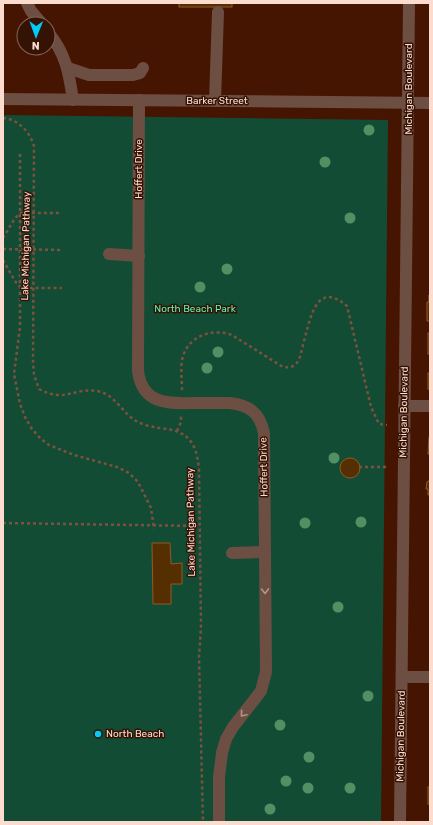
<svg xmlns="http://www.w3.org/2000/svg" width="433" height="825" font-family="Rubik,sans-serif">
<rect width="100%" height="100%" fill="#461501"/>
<polygon fill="#124c34" points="3,115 388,120 381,822 3,822"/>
<g fill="#552e02" stroke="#925a23">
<rect x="179" y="3" width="53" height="4"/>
<polygon points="429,295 430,321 427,321 427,302 429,302"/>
<rect x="428" y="333" width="2" height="21"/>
<rect x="428" y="373" width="2" height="16"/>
<polygon points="429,437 430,437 430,454 428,454"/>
<circle cx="350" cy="468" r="10"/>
<polygon points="428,481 430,481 430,495 428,495 428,489 426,489 427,482"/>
<polygon points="152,543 170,543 171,564 182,563 182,584 171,584 171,604 153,604"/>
<rect x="428" y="787" width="2" height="17"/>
</g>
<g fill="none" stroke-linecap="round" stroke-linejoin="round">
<g stroke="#7d5140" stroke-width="2.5" stroke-dasharray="3 3" stroke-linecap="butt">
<path d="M3 118C18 119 30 132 34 146L33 361 34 375 39 389C66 404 77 385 101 392 115 396 124 414 136 421 143 425 152 427 160 428 188 431 196 441 199 469L201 627 199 657 203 822"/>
<polyline points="20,154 20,327 14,374 20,404 25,417 32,429 40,438 49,445 74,455 117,467 129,473 138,482 151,508 154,529"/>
<polyline points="3,238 15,218 21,213 62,213"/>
<polyline points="3,249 62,250"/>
<polyline points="3,260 15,281 21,288 62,288"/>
<path d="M182 390C182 380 180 366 183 356 190 335 213 328 232 335L283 367C291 368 294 367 299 360 302 350 304 340 307 330 313 307 321 284 347 306L371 407 379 424 387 425"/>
<polyline points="177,431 181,422 181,415"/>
<polyline points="359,467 386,467"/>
<polyline points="3,523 199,526"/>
</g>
<g stroke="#6d4e43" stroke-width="12">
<polyline points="27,3 31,11 42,24"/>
<path d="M48 32C66 54 69 73 73 100"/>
<polyline points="68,68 89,75 133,75 140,73 143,68"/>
<polyline points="3,99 430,103"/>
<path d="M139 100 138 371C142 403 166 404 192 403 205 403 217 403 230 403 249 405 260 413 264 433L266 672 261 691 233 727 226 739 222 753 219 777V822"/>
<polyline points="215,101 218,12"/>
<polyline points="109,254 139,256"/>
<polyline points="404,406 430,406"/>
<polyline points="232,553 265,552"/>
<polyline points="402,677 430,677"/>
<polyline points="400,822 409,3"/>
</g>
</g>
<g fill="#529063">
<circle cx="369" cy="130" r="5.5"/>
<circle cx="325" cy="162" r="5.5"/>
<circle cx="350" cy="218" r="5.5"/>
<circle cx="227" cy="269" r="5.5"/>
<circle cx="200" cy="287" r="5.5"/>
<circle cx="218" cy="352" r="5.5"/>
<circle cx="207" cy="368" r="5.5"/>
<circle cx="334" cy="458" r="5.5"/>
<circle cx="361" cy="522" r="5.5"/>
<circle cx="305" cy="523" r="5.5"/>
<circle cx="338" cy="607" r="5.5"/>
<circle cx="368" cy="696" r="5.5"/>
<circle cx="280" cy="725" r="5.5"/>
<circle cx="309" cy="757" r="5.5"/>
<circle cx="286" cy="781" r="5.5"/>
<circle cx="308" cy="788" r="5.5"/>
<circle cx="350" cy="788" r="5.5"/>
<circle cx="270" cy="809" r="5.5"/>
</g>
<defs><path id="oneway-chevron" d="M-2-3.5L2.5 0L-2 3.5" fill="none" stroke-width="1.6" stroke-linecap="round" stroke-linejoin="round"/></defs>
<g stroke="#b49589">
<use href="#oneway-chevron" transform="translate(265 591) rotate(89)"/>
<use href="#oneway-chevron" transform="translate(243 714) rotate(130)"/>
</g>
<circle fill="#00cbf8" stroke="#341204" stroke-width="1.5" cx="98" cy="734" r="4"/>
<g text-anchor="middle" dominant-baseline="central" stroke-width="3" stroke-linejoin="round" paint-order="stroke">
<g font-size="10" fill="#fcdccf" stroke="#341204">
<text transform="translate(409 89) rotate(-90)">Michigan Boulevard</text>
<text x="217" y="101">Barker Street</text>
<text transform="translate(139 169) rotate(-90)">Hoffert Drive</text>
<text transform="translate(26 246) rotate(-89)">Lake Michigan Pathway</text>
<text transform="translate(404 412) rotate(-89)">Michigan Boulevard</text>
<text transform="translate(264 467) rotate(-91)">Hoffert Drive</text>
<text transform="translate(191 522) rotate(-91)">Lake Michigan Pathway</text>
<text transform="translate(401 736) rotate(-89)">Michigan Boulevard</text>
</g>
<g font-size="10" fill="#5bf4b3" stroke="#341204">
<text x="195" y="309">North Beach Park</text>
</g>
<g font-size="10" fill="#fcdccf" stroke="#341204" text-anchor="start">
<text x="106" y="734">North Beach</text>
</g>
</g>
<rect width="433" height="825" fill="none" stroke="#fcdccf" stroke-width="8"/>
<g transform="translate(36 36) rotate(181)"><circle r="19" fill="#341204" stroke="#846355"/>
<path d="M0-3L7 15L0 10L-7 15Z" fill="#00cbf8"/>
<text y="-6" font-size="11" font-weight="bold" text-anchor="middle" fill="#fcdccf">N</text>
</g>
</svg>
